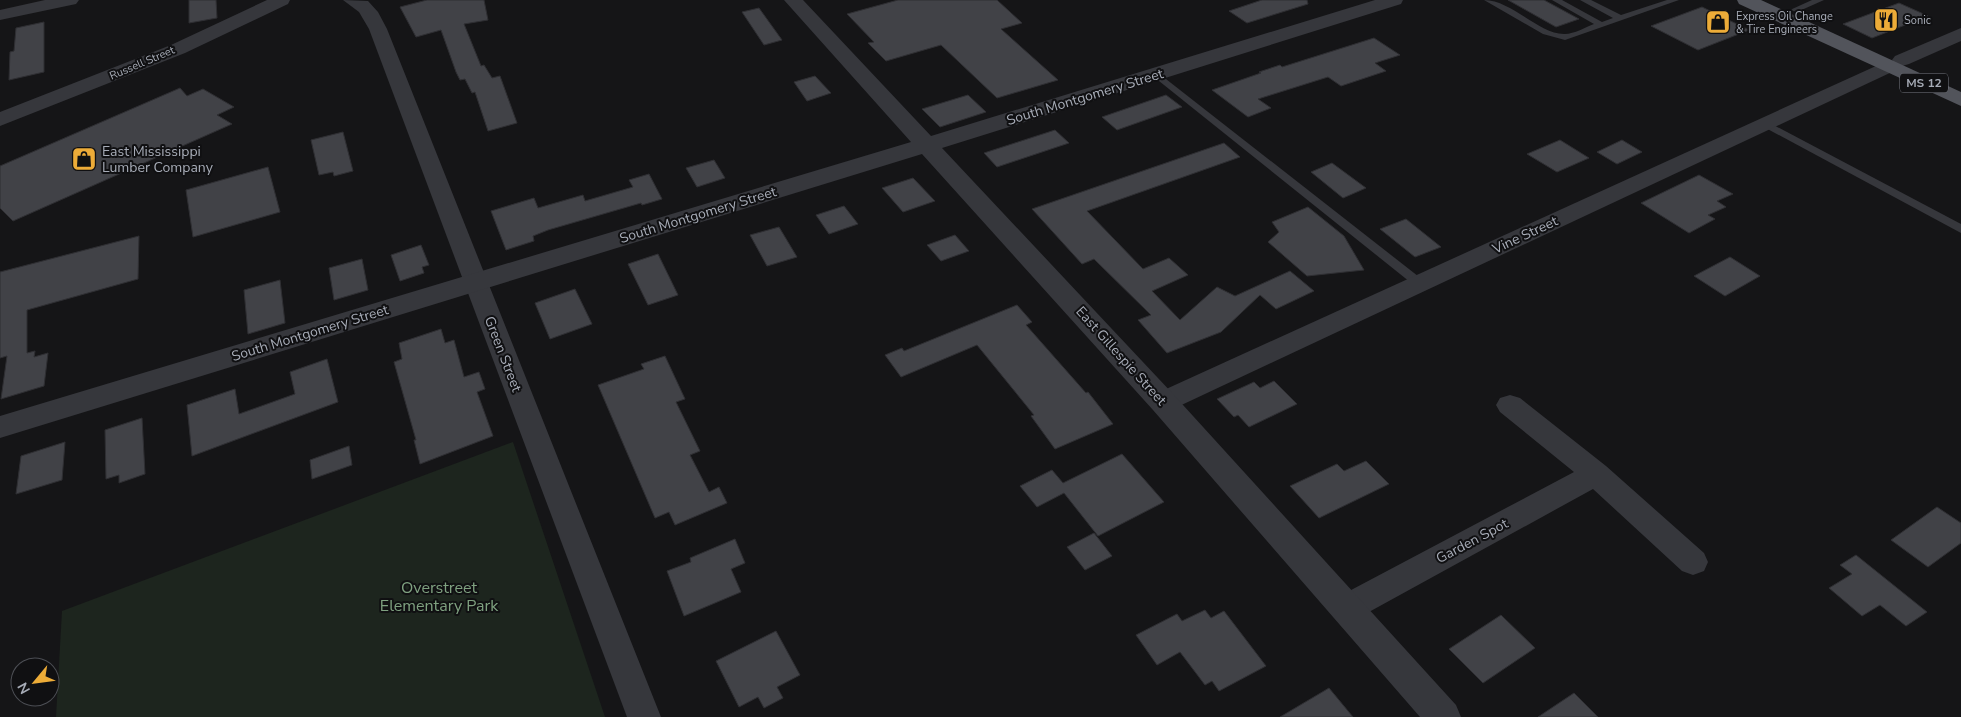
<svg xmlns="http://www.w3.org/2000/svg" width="1961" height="717" font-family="'Nunito Sans',sans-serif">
<rect width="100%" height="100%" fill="#151517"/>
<polygon fill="#1d251e" points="513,442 605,717 56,717 62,611"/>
<g fill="#414247" stroke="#2f2f33">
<polygon points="189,0 216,0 217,18 189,23"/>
<polygon points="427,0 484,0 488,20 464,24 481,66 484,65 492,78 500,76 517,123 488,131 475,92 472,93 465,79 460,80 456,72 441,30 416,37 400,7"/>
<polygon points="898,0 997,0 1022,23 1001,29 1058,80 997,98 941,45 886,61 868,43 874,42 847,14"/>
<polygon points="1262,0 1307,0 1308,4 1247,23 1229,11"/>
<polygon points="1508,0 1544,0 1579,19 1556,27"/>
<polygon points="1899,3 1928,16 1872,38 1843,24"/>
<polygon points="1702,7 1749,30 1698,50 1651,26"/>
<polygon points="759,8 782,40 764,45 742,12"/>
<polygon points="44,22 44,72 9,80 10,52 14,51 16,28"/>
<polygon points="1374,38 1400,55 1375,63 1386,71 1341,86 1328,77 1258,99 1271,108 1248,117 1212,90 1261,73 1259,72 1280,65 1282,67"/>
<polygon points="815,76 831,93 807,101 794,82"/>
<polygon points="180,88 187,96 203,89 234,107 217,115 232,124 13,221 0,208 0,166"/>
<polygon points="968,95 986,112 940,127 922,109"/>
<polygon points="1166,95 1182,107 1117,130 1102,117"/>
<polygon points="1055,130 1069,143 997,167 984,153"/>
<polygon points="343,132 353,171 334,176 333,172 319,175 311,140"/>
<polygon points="1560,140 1589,158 1557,172 1527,154"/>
<polygon points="1622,140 1642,152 1617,164 1597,152"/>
<polygon points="1224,143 1240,157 1087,211 1143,269 1169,258 1188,275 1152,291 1180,320 1217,287 1235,296 1290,271 1314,291 1276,309 1260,295 1221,332 1167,353 1138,320 1151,315 1094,259 1082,264 1032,209"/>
<polygon points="714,160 725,178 697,187 686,168"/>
<polygon points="1332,163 1366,188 1343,198 1311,172"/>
<polygon points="268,167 280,212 193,237 186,190"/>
<polygon points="649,174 662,199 642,205 641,203 548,230 533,236 534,241 506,250 491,211 534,198 538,208 583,195 585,201 633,187 629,180"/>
<polygon points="1699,175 1733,194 1717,201 1726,207 1708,215 1715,219 1689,233 1641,203"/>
<polygon points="913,178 935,201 903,212 882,188"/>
<polygon points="844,206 858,224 829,234 816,215"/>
<polygon points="1308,207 1344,236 1364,270 1307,276 1268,242 1279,232 1272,222"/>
<polygon points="1406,219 1441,247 1415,257 1380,229"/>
<polygon points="779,227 797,257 767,266 750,235"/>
<polygon points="955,235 969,251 941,261 927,245"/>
<polygon points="139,236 138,279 27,310 27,353 35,351 34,357 48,353 44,386 1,399 7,356 0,358 0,272"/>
<polygon points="421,245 429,265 422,267 424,273 400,281 391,255"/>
<polygon points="658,254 678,295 648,305 628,264"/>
<polygon points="1730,257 1760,276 1725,296 1694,276"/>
<polygon points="362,259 368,290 334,300 329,268"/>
<polygon points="280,280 285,323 248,334 244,290"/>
<polygon points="575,289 592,324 550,339 535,303"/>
<polygon points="1017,305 1032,322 1026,325 1086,393 1088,392 1113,424 1055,449 1031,416 1034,415 977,345 901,377 885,355 902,348 904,351"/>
<polygon points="441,329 445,343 454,340 464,377 479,372 485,389 477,392 493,436 420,464 414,440 416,440 394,362 402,359 399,343"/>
<polygon points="665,356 685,399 676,402 700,451 690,455 709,492 719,487 727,503 675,525 669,512 655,518 598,385 644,369 641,364"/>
<polygon points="327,359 338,402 192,456 187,405 235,389 239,414 295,394 290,372"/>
<polygon points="1274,381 1297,404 1249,427 1238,415 1234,417 1217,399 1254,382 1260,388"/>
<polygon points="142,418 145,474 119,483 119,475 106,479 105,430"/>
<polygon points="65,442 62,480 16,494 21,456"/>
<polygon points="349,446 352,465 312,479 310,460"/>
<polygon points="1122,454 1164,502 1098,536 1064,493 1037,507 1020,486 1052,470 1063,483"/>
<polygon points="1366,461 1389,484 1319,518 1290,486 1337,464 1344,471"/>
<polygon points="1937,507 1961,523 1961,543 1928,567 1891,540"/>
<polygon points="1094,533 1112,556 1085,570 1067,547"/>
<polygon points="735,539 745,563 731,569 741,592 684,616 667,571 691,562 690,558"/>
<polygon points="1856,555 1927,612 1906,626 1880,605 1862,616 1829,588 1852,574 1840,565"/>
<polygon points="1205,610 1211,618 1224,611 1266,666 1219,691 1212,681 1205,685 1180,652 1157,665 1136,635 1177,614 1182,621"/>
<polygon points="1501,615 1535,648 1483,683 1449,649"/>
<polygon points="776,631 800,675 777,687 783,698 764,708 758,697 739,707 716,661"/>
<polygon points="1329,688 1353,717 1280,717"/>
<polygon points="1574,693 1598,717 1538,717"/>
</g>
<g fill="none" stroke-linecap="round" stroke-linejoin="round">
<g fill="#36373c" fill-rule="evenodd">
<path d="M1484 0C1512 0 1539 35 1565 34 1574 34 1586 27 1594 24L1552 0H1562L1602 22 1613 18 1580 0H1591L1621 15 1667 0H1679L1565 40 1543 34Z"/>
<polygon points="1812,0 1824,0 1797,12 1790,10"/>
<polygon points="1157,72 1423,280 1425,283 1423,286 1415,286 1154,77 1154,73"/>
<polygon points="1766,121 1961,224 1961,233 1762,126 1761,124"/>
</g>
<g fill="#36373c" fill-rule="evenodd">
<polygon points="45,0 79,0 76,4 0,20 0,10"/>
<polygon points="343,0 368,1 378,12 387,29 661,717 627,717 369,29 359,12"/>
<polygon points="1961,28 1961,41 1909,64 1902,66 1895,64 1892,60 1895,56"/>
<polygon points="1887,61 1894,63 1897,67 1894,71 1173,409 1163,412 1153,409 1149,402 1153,395"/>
<polygon points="1510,395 1520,398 1606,466 1704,553 1708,562 1704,571 1693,575 1682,571 1593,489 1358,618 1347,622 1336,618 1331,608 1336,598 1574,472 1500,412 1496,405 1500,398"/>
</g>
<g fill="#36373c" fill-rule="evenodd">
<polygon points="267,0 290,0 288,4 185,53 0,126 0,112 171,45"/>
<polygon points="784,0 803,0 931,136 1375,0 1403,0 1401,4 942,148 1173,394 1456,705 1461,717 1420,717 1153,410 922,154 0,438 0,416 911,142"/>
</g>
<polygon fill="#52545b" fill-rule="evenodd" points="1737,0 1761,0 1961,92 1961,106 1739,4"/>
</g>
<defs>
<symbol id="restaurant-square" viewBox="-11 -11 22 22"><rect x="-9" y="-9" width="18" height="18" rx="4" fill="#edac38" stroke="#101012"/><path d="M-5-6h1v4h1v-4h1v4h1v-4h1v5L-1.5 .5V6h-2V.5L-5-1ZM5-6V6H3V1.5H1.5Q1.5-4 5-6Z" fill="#111"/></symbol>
<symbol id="shop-square" viewBox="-11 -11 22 22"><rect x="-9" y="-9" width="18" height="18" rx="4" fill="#edac38" stroke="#101012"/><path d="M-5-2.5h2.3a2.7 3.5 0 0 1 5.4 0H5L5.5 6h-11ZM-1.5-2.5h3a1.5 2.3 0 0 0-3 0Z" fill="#111"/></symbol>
</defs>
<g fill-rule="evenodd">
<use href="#restaurant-square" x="1872" y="6" width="28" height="28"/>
<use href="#shop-square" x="1704" y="8" width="28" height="28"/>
<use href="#shop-square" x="70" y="145" width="28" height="28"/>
</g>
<g text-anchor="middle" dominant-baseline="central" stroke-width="4" stroke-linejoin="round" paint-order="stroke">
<g font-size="11" fill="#a7acb7" stroke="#101012" text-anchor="start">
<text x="1736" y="16">Express Oil Change<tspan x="1736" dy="13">&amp; Tire Engineers</tspan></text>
<text x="1904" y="20">Sonic</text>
</g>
<g font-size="11" fill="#a7acb7" stroke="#101012">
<text transform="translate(142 63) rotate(-23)">Russell Street</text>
</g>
<rect fill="#101012" stroke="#7a7d86" stroke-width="1" x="1900" y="73.5" width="48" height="19" rx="4"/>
<g font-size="12" font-weight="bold" fill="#a7acb7">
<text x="1924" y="83">MS 12</text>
</g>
<g font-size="14" fill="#a7acb7" stroke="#101012">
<text transform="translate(1085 97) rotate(-17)">South Montgomery Street</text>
<text transform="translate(698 215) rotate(-17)">South Montgomery Street</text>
<text transform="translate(1525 235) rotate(-25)">Vine Street</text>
<text transform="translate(310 333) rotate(-17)">South Montgomery Street</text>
<text transform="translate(503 354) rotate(69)">Green Street</text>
<text transform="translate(1121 356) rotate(48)">East Gillespie Street</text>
<text transform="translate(1472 541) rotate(-28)">Garden Spot</text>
</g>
<g font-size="14" fill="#a7acb7" stroke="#101012" text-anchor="start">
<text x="102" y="151">East Mississippi<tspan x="102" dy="16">Lumber Company</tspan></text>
</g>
<g font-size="16" fill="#7fa180" stroke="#101012">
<text x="439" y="588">Overstreet<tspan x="439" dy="18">Elementary Park</tspan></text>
</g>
</g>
<g transform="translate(35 682) rotate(241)"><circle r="24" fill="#101012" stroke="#4c4e54"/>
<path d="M0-4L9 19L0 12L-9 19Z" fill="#edac38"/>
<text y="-8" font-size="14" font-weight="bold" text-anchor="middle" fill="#a7acb7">N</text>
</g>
</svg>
